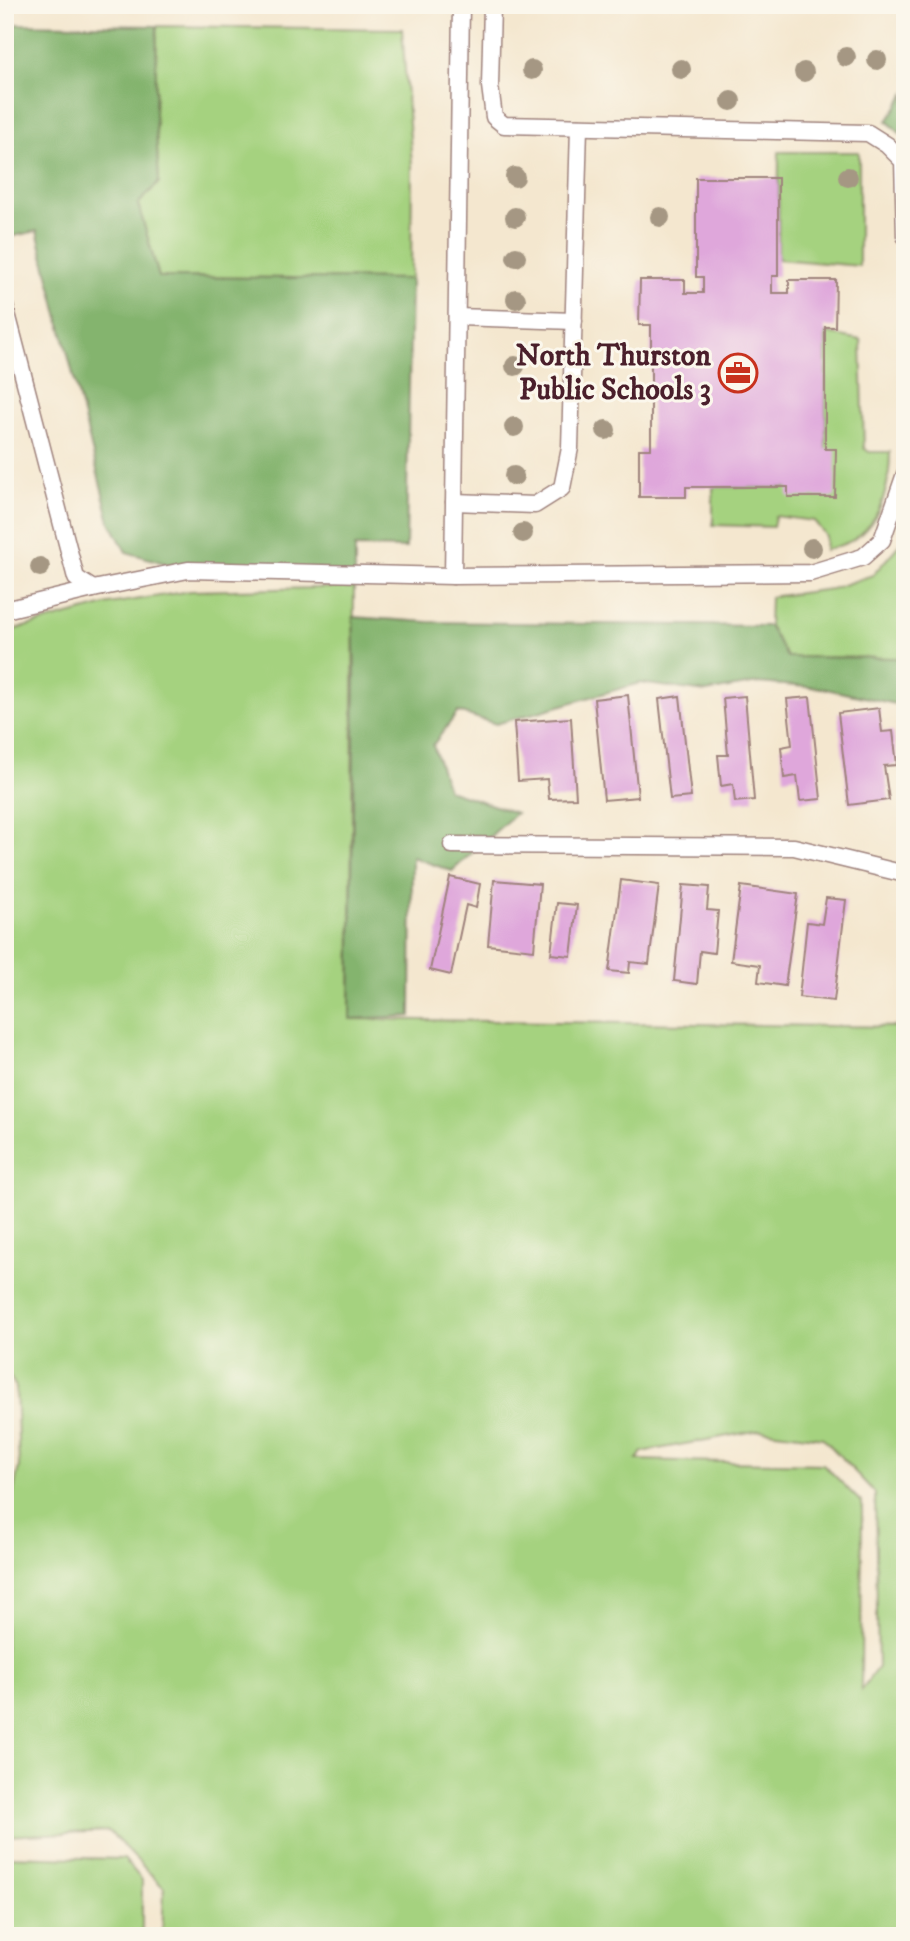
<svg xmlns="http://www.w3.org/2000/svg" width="910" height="1941" font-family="'IM FELL DW Pica',serif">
<rect width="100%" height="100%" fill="#fbf7ec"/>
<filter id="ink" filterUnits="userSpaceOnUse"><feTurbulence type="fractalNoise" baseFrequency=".0143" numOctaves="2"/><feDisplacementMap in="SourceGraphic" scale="14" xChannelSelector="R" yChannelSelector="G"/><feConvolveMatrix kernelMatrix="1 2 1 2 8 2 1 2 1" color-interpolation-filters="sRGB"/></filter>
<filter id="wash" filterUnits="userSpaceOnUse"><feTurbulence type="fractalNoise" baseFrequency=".00686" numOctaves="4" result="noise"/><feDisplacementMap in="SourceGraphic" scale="28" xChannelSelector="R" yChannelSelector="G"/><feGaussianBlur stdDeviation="1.57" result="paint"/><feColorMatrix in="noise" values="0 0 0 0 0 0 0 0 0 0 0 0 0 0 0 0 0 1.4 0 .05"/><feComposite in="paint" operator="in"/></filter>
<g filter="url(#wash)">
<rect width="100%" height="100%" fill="#f4e7cf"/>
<g fill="#a5d27f" stroke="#787855" stroke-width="2" fill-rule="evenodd">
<polygon points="157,26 402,29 412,165 411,279 159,277 138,204 159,182 155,113"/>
<polygon points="779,152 859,152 859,266 778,259"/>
<path d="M825 333 861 340 864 448 869 452H890C890 484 883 517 856 538 848 544 835 547 825 550L826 536 814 521 775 516 773 527 713 525V487H788L825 449Z"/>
<polygon points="905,538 905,650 899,658 787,657 769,626 770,597 831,589 873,575"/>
<path d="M354 587 350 1019 905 1027V1936H162L164 1888 109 1831 5 1836V1533L19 1466 16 1387 5 1368V632L109 604 190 591ZM760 1430 823 1438 875 1493 878 1667 861 1690 862 1503 823 1464 637 1460 642 1452Z"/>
<polygon points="5,1856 124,1859 142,1880 142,1936 5,1936"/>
</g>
<g fill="#84b46e" stroke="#676a4c" stroke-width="2">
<polygon points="5,24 157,26 155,113 159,182 138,204 159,277 411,279 406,548 355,547 355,575 188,570 126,552 110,522 37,231 5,238"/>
<polygon points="905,94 905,138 887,121"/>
<polygon points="353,617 428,622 769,626 787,657 899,658 905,650 905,706 821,688 758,683 706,692 640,683 496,724 458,712 433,745 448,790 516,813 452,871 412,857 411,1016 350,1019 355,674"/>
</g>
<g id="blocks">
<g fill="#dfa7db">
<polygon points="696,178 778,178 778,276 772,276 772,293 789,293 789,280 836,280 835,327 825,327 825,449 836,449 835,497 788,497 788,487 686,487 686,497 639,497 639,449 651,449 651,325 639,325 640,280 685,280 685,293 703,293 703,277 696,277"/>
<polygon points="628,695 638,797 604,800 594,699"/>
<polygon points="680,696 691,797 670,799 659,699"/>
<polygon points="745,696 754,800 735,802 733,784 721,786 718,755 728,755 723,698"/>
<polygon points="810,697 821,799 800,801 797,776 784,778 781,747 792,745 787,699"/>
<polygon points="879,708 882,732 893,731 897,765 884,766 889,800 849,805 838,713"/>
<polygon points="571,718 576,798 549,799 547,779 518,781 514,722"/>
<polygon points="450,877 480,884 476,908 466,905 451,975 430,970"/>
<polygon points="494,880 540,884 534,950 488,945"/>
<polygon points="621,880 659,885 649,964 630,962 629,973 609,971"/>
<polygon points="683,885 709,887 707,910 718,911 714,953 700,951 697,984 674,981"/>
<polygon points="741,886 798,894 785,986 758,982 760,965 731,961"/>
<polygon points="826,898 846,900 834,1001 799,997 807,922 822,924"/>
<polygon points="557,903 577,905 571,956 551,954"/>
</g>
</g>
</g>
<g filter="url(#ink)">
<use href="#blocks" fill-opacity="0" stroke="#9f837d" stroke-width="2"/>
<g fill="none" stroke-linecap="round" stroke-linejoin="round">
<defs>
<g id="lane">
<polyline points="461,5 453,576 810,573 863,557 882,540 905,474"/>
<polyline points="492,5 490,86 494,117 504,125 868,133 887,145 903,161 905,236"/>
<polyline points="5,306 76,578 93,589 188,570 453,576"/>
<polyline points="457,317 574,321"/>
<polyline points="454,502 535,505 562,488 570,448 579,127"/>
<polyline points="5,610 93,589"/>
<polyline points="452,845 794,847 905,874"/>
</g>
</defs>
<use href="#lane" stroke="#9f837d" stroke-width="19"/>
<use href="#lane" stroke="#fff" stroke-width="16"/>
</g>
<g fill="#a59783">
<circle cx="846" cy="57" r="10"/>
<circle cx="877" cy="60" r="10"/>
<circle cx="681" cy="69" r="10"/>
<circle cx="532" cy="70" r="10"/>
<circle cx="804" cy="72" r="10"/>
<circle cx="731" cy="101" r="10"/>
<circle cx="515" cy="177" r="10"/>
<circle cx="848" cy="177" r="10"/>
<circle cx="515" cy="217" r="10"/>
<circle cx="660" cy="217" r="10"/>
<circle cx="516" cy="257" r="10"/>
<circle cx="516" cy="299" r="10"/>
<circle cx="515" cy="366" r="10"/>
<circle cx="514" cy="427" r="10"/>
<circle cx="606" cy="430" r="10"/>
<circle cx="514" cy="476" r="10"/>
<circle cx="523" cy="533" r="10"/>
<circle cx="812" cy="548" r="10"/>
<circle cx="40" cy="567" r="10"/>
</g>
</g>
<defs>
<symbol id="office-ring" viewBox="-11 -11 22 22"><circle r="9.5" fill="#fbf7ec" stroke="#c8321e" stroke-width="1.5"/><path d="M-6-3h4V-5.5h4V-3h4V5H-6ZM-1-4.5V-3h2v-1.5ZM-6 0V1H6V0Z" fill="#c8321e"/></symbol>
</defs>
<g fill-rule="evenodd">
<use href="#office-ring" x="716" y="351" width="44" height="44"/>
</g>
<g text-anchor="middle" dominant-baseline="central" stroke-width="6" stroke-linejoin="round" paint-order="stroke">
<g font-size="30" font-weight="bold" fill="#4a1f2b" stroke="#fbf7ec" text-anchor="end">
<text x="711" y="356">North Thurston<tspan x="711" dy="34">Public Schools 3</tspan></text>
</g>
</g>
<rect width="910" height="1941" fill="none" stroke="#fbf7ec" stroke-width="28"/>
</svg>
